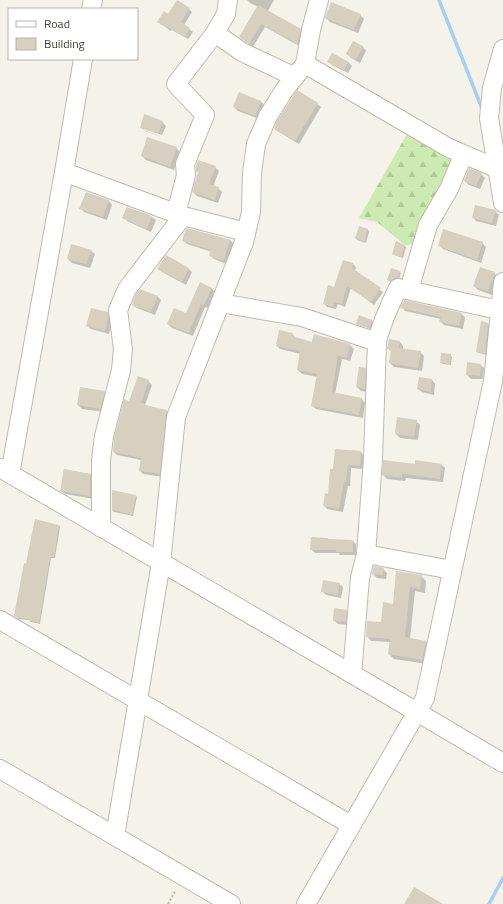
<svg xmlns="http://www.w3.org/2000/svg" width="503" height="904" font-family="'Titillium Web',sans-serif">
<defs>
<pattern id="forest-firs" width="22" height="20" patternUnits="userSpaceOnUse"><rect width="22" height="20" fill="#cdeab2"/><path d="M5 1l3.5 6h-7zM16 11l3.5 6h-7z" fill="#b2ca9a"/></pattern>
</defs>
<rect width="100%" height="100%" fill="#f5f2ea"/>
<polygon fill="url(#forest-firs)" points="411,127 462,158 423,243 405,245 377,222 359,218"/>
<g fill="#0003">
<polygon points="247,0 274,0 268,11 300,29 304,33 301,47 265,27 253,47 244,40 240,37 258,7 250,3"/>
<polygon points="189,9 192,12 184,25 193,32 188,39 172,30 171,31 158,22 169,15"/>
<polygon points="360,15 364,19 358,33 330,22 326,18"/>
<polygon points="353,42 363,47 366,51 360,63 351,58 347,54"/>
<polygon points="329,61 348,62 352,66 348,73 332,65"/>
<polygon points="239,93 261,102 265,105 259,119 238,111 234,107"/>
<polygon points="317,104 321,107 299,144 279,132 275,129"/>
<polygon points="162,122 166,126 162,135 144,128 144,130 162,137 145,131 141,127"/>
<polygon points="176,148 180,152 174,170 146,160 142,156"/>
<polygon points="215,167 219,171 213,187 218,188 222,192 218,203 197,196 193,192"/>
<polygon points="481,174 485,178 480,189 469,185 465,181"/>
<polygon points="86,193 109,201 112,205 107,220 84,212 81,208"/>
<polygon points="128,208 152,217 156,220 151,232 127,221 124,217"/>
<polygon points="495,211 499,215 496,226 476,221 473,217"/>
<polygon points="360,227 368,230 369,232 366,243 357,240 356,238"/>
<polygon points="188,229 230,240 234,244 227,264 214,259 211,256 212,252 187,244 183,240"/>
<polygon points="482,243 486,247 481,263 443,249 439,245"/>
<polygon points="405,246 406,247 403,258 394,255 393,254"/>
<polygon points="91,251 95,254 90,268 72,263 68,259"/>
<polygon points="166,257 189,269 192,272 186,285 162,272 158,269"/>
<polygon points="353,264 356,267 355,271 383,292 374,305 351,288 345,307 338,304 336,309 327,307 324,303"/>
<polygon points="400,272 401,273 399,279 397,279 392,282 388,280"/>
<polygon points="494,273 498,277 492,295 478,290 474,286"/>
<polygon points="201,283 212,289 216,292 208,308 205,307 193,336 172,328 168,324 186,314"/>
<polygon points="157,296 161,300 155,315 137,308 133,305"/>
<polygon points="402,307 461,314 465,317 463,329 444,325 441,322 441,319 405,311"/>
<polygon points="107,313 111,317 112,323 109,334 91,329 87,326"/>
<polygon points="371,320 373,322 371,329 359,325 357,324"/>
<polygon points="488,324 490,325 487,355 479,353 477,352"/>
<polygon points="292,334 296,338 312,343 314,335 350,345 354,349 350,361 342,359 335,394 362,399 365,403 363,418 316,409 312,405 318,377 302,374 298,370 301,354 280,349 277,346"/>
<polygon points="400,342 403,346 403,349 420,352 424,356 422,371 394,367 390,363 392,352 388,349"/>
<polygon points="450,355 452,357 451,365 443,364 441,362"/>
<polygon points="480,365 484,368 483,379 471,379 467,375"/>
<polygon points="365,369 369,373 368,392 361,391 357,387"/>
<polygon points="432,380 435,384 434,395 422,392 418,389"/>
<polygon points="148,381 152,385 145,405 167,411 171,415 163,477 143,474 140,471 141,460 117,455 114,452 130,402"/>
<polygon points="104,392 108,396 104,412 82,409 78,405"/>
<polygon points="416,421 420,425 418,440 400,438 396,434"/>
<polygon points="361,452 364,456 363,469 351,468 350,486 348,486 343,512 327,509 324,505 329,495 334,470"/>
<polygon points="441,464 445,468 443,482 406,478 405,481 387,479 383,475 416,465"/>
<polygon points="65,470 90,474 94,478 94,499 65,494 61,491"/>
<polygon points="135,495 137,497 133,516 114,512 112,510"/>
<polygon points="59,525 60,527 55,558 51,558 40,624 31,622 29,620 19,619 15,616 27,564"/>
<polygon points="329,540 353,541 356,544 356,555 340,555 339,553 315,553 311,549"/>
<polygon points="383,569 387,573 386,579 377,578 373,574"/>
<polygon points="397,572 421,576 426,581 425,593 415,591 410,639 426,642 430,646 427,664 394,659 389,654 391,642 371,641 367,636 381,623 394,605"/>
<polygon points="339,584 343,587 341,598 326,595 322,591"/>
<polygon points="346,611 350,614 349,625 338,624 334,620"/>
</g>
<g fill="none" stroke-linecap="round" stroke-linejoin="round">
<g stroke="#a6cff2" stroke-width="3.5">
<polyline points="439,0 483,111"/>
<polyline points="489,904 503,878"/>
</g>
</g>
<g fill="#d7cfbf">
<polygon points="177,0 190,8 181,22 190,28 185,37 168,27 167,28 157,22 164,11 168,14"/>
<polygon points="331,2 361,14 354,30 325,18"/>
<polygon points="258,5 301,29 298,41 297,44 261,24 249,44 239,37"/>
<polygon points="353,41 363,46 356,60 346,54"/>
<polygon points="332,53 349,62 344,70 327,62"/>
<polygon points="297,90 318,103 295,141 274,129 277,121"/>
<polygon points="239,92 261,101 255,116 233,107"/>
<polygon points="144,114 163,121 158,134 140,128"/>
<polygon points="147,137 177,147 170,167 141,156"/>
<polygon points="198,160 216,166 209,184 219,187 215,200 192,192 198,172 196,172 196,166"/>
<polygon points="469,168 482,173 476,186 464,181"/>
<polygon points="86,192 109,200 103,217 79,209"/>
<polygon points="475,205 496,210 492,223 472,218"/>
<polygon points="127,207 152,216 147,229 122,218"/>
<polygon points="359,226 368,229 364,242 355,238"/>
<polygon points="187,228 230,240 224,261 209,256 211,250 182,241 185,231"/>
<polygon points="443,229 483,242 477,260 438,246"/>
<polygon points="396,241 405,245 401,257 392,254"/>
<polygon points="71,244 92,250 86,264 67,259"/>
<polygon points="166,255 189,268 182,282 157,269"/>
<polygon points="343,260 353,263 352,268 381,288 371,302 347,286 342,304 334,302 333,307 323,304 328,285 334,287"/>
<polygon points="480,267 495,272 488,291 473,286"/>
<polygon points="391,268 400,271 398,278 395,278 390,281 387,280"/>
<polygon points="200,282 212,288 204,305 201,304 189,333 167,324 174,308 186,313"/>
<polygon points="140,289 158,296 151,312 132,305 136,294"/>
<polygon points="404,300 462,313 459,326 439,322 441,317 400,308"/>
<polygon points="91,308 108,312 108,318 105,331 86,326"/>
<polygon points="359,315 372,320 369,328 356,324"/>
<polygon points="481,321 488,323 485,354 476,352"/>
<polygon points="279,330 293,333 292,336 312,342 314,334 350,344 347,358 338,356 332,392 362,398 359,415 311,406 317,374 297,370 300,351 276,346"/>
<polygon points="389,339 400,341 399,348 421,351 418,368 389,363 391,350 387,349"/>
<polygon points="441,353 451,354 450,364 440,363"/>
<polygon points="467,362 481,364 480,376 466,375"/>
<polygon points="359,367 366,368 365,389 356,387"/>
<polygon points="138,376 149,380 141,403 145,404 144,405 167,410 166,416 160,474 139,471 141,458 113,452 114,438 124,399 129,401"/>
<polygon points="419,377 432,379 431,392 417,389"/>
<polygon points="80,387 105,391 100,409 77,405"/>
<polygon points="397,417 417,420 414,437 395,434"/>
<polygon points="335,449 361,451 360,466 348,465 346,483 344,482 339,509 323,506 325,493 328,494 330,469 333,469"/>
<polygon points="383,460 415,464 415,460 442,464 440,479 402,474 402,478 382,475"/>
<polygon points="64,469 90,474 90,496 60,491"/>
<polygon points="112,490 136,495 132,515 112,510"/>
<polygon points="35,519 59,525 54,557 50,557 39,623 28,620 28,619 16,617 14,616 24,563 26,563"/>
<polygon points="311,537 328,538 328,539 353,540 353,552 336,552 336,550 310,550"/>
<polygon points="374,566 384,568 383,575 372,574"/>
<polygon points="396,571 422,575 420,589 410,587 405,637 426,641 422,660 388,654 390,639 366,637 367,621 381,622 383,602 393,604"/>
<polygon points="323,580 340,583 338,595 321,592"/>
<polygon points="334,608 347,610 346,622 333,621"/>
<polygon points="414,887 443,904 404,904"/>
</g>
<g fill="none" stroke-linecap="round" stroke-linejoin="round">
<defs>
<g id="minor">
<polyline points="228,0 226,14 215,33 242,52 295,77"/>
<polyline points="91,9 93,0"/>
<polyline points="503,49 492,88 489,118 503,203"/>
<polyline points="305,64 449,148 503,171"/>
<polyline points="64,172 183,216 246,232"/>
<polyline points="176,214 186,175 185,164 205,115 176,84 215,33"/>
<polyline points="409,290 428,225 449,189 462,158 464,155"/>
<polyline points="220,303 302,317 377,342"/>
<polyline points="0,468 417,712 503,763"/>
<polyline points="10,474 64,172 83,59"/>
<polyline points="101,528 101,460 104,436 121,370 123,349 118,310 127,289 183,216"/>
<polyline points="366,554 452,570"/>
<polyline points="0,620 351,825"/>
<path d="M352 674 360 578 366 554 373 459 377 342C381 323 390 305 398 288L503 311"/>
<polyline points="0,769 231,904"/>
<polyline points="115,836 161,563 176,417 244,242 251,212 252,173 256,144 268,116 285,89 305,64 311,30 319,0"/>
<polyline points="306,904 425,698 493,381 503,282"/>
</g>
</defs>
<use href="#minor" stroke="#c1bbac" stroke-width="20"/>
<polyline stroke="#c3b89d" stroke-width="2" stroke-dasharray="2 2" stroke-linecap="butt" points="168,904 176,890"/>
<use href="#minor" stroke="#fff" stroke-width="18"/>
</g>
<rect x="8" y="8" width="130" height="52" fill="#ffffff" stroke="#b6b4af"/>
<rect x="16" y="21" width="20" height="6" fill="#ffffff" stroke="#b6b4af"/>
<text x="44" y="28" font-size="12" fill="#494337">Road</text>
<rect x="16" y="38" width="20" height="12" fill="#d7cfbf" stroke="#b6b4af"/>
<text x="44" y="48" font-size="12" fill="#494337">Building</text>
</svg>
